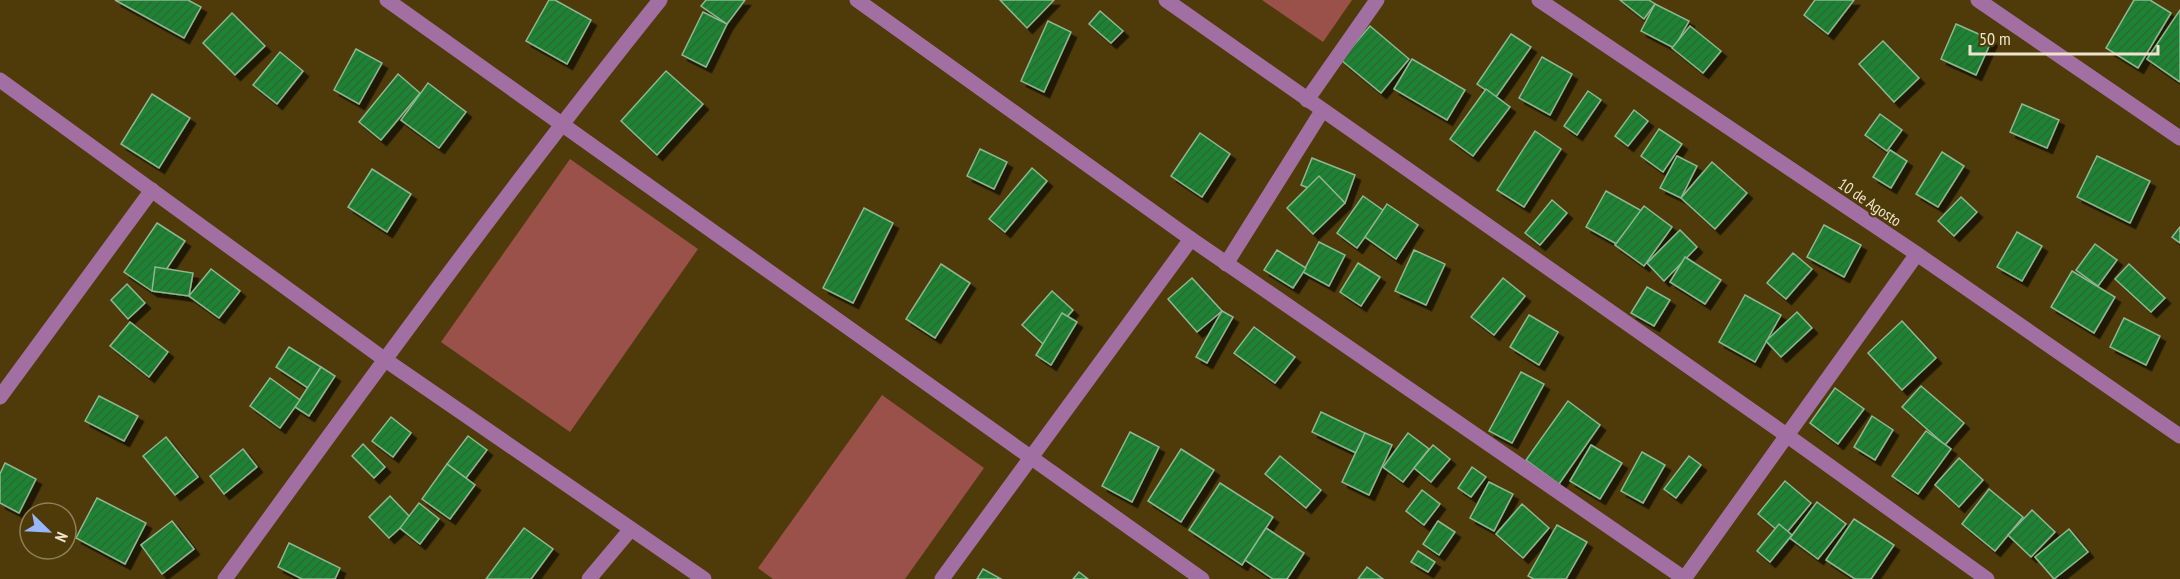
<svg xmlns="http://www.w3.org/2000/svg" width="2180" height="579" font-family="'PT Sans Narrow',sans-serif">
<defs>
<pattern id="building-hatch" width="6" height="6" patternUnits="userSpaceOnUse" patternTransform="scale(1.5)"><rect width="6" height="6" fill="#1b8331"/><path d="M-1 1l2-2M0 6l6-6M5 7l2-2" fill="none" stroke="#2f6736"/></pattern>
<filter id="shadow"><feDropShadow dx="5.5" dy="5.5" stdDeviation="0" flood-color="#0009"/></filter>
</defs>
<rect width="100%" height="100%" fill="#4e3b09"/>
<g fill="#99514a">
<polygon points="1262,0 1352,0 1323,42"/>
<polygon points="570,159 698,249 570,432 441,342"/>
<polygon points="882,395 984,468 905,579 773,579 758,568"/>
</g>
<g fill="url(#building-hatch)" stroke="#8fb791" stroke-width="1.5" filter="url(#shadow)">
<polygon points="115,0 188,0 201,7 184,38"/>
<polygon points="549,0 555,0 591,20 567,64 526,41"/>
<polygon points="706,0 745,0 727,24 701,6"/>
<polygon points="1000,0 1054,0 1027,28"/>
<polygon points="1620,0 1649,0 1655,4 1644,19"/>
<polygon points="1815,0 1854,0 1828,34 1804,15"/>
<polygon points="2134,0 2150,0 2171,13 2138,68 2106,48"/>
<polygon points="1655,4 1689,21 1674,48 1641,31"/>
<polygon points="2180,10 2180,82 2147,59"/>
<polygon points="1100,11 1123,31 1111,43 1089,24"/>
<polygon points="703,12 727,24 706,67 682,55"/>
<polygon points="232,13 265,46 235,75 203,43"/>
<polygon points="1048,21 1071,32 1044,92 1021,81"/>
<polygon points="1956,24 1992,40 1976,75 1941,59"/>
<polygon points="1370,26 1409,59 1381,93 1341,60"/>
<polygon points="1690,26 1721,51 1703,73 1672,48"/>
<polygon points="1511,34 1531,47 1496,97 1477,84"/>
<polygon points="1883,41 1919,78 1894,102 1859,64"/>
<polygon points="356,49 382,63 359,104 334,90"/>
<polygon points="280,52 303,71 277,104 253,85"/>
<polygon points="1542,57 1572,74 1550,115 1519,98"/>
<polygon points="1412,59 1465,90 1447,120 1394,89"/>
<polygon points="666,71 703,104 657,155 621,121"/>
<polygon points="398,74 420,93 381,140 359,122"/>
<polygon points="428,83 466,112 439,148 401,120"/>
<polygon points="1486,89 1510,107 1473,156 1450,139"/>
<polygon points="1588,91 1601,100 1577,135 1564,126"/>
<polygon points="152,94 190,118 159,168 121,144"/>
<polygon points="2022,104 2059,120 2047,148 2010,132"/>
<polygon points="1634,110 1648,121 1628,146 1615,136"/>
<polygon points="1880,114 1902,130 1887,151 1865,135"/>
<polygon points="1659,129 1682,144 1663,172 1641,156"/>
<polygon points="1535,131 1561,149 1524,207 1497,190"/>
<polygon points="1200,133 1230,154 1202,197 1171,176"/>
<polygon points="980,149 1007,162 994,189 967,176"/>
<polygon points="1890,150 1907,161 1891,188 1873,177"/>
<polygon points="1942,152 1964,166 1938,207 1916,194"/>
<polygon points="1677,156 1697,166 1681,198 1660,188"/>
<polygon points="2097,156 2150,181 2130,223 2077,197"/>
<polygon points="1312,158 1355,175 1345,203 1301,185"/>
<polygon points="1712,162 1747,193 1715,229 1681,198"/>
<polygon points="1032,168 1047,181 1005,232 989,219"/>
<polygon points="372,169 411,194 387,232 348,207"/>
<polygon points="1319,176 1345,203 1313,234 1287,208"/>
<polygon points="1606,191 1642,211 1622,247 1586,227"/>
<polygon points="1363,196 1384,211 1357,248 1337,233"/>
<polygon points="1961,197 1977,212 1954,236 1938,221"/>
<polygon points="1552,200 1567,213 1540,245 1525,233"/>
<polygon points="1387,204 1418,225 1396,259 1365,237"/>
<polygon points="1644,206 1672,227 1644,266 1615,245"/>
<polygon points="864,208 893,223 853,303 823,288"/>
<polygon points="157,223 185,241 152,291 124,272"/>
<polygon points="1824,225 1861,245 1844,277 1807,257"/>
<polygon points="2180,227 2180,243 2172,237"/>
<polygon points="1680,230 1697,247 1664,281 1647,263"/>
<polygon points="2017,232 2042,246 2022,281 1997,267"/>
<polygon points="1319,242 1345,255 1329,286 1303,272"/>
<polygon points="2095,244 2117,260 2098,286 2076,270"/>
<polygon points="1277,250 1306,268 1293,288 1264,270"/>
<polygon points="1414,250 1445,264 1426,305 1395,291"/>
<polygon points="1793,253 1812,269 1786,299 1767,283"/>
<polygon points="1685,257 1721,280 1705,304 1670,282"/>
<polygon points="1358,263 1380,277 1361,306 1340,292"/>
<polygon points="941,264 970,283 935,338 906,319"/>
<polygon points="2129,264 2165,298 2151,312 2115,279"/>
<polygon points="155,267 193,273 189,296 152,291"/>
<polygon points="211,269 240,291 219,318 189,296"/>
<polygon points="2072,271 2115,297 2094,333 2051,307"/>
<polygon points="1192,278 1222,311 1197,332 1168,299"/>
<polygon points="1503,278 1525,296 1494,335 1471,317"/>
<polygon points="127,284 145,303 128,319 111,300"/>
<polygon points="1647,287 1670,300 1654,326 1631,313"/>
<polygon points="1052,291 1073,310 1043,344 1022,325"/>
<polygon points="1745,295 1781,315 1755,362 1719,342"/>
<polygon points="1222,311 1233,317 1207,363 1196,357"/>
<polygon points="1797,312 1812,328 1781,357 1766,341"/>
<polygon points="1062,313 1077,322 1051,365 1036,355"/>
<polygon points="1529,315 1558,332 1539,365 1510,347"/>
<polygon points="2124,318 2160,336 2146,365 2110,347"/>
<polygon points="1902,321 1936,358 1902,390 1868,353"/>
<polygon points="130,322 168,352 149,377 110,346"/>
<polygon points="1254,327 1295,357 1275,383 1234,353"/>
<polygon points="289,347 321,367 308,388 276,367"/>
<polygon points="321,367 335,376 309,416 295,407"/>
<polygon points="1521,372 1544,384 1512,443 1489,431"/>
<polygon points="270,378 300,400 280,428 250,406"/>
<polygon points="1921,386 1964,423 1945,445 1902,407"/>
<polygon points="1835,388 1864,409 1838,444 1810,423"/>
<polygon points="99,396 138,416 124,441 85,421"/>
<polygon points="1568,401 1600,425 1559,484 1526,460"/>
<polygon points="1321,412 1365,433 1356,453 1312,432"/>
<polygon points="1872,416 1893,430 1875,460 1854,447"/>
<polygon points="391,417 411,433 393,457 372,441"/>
<polygon points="1926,431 1951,449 1918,494 1892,476"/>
<polygon points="1130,432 1159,447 1132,502 1102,486"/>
<polygon points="1365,433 1392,445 1369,495 1342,482"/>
<polygon points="1408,433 1429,449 1403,482 1383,467"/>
<polygon points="468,436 487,450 466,478 447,464"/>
<polygon points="166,437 198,477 175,495 143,456"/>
<polygon points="363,444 385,467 374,478 352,456"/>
<polygon points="1433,445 1450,459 1431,482 1414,468"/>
<polygon points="1591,445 1622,463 1600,499 1570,481"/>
<polygon points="243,449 257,467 224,494 210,476"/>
<polygon points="1181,449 1214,470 1181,522 1148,501"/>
<polygon points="1642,452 1665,465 1643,503 1621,491"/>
<polygon points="1280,456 1321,490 1306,508 1265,474"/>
<polygon points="1689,456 1701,465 1676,498 1664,489"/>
<polygon points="1959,458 1983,480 1959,507 1935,485"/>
<polygon points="5,463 36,479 19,513 0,503 0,474"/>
<polygon points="447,464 475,485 450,519 422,499"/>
<polygon points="1472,467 1486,477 1471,497 1458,488"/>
<polygon points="1785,481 1811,503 1784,536 1758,514"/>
<polygon points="1489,482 1513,494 1494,531 1470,518"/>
<polygon points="1220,483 1273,517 1242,565 1189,530"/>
<polygon points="1989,489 2023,517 1995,551 1962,524"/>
<polygon points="1422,490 1440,504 1424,525 1406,511"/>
<polygon points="390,496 411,518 389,538 369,517"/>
<polygon points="97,498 146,523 125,564 76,538"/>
<polygon points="1817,502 1846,524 1818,559 1790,538"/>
<polygon points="419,503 439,519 420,544 400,528"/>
<polygon points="1522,504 1549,528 1523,558 1496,534"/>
<polygon points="2032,510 2055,532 2031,557 2008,535"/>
<polygon points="1854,519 1894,545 1871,579 1855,579 1826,560"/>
<polygon points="172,521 194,549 162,574 141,545"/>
<polygon points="1438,521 1455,532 1439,555 1423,544"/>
<polygon points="1779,524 1792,535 1770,562 1757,551"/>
<polygon points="1557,525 1587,542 1566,579 1534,579 1528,576"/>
<polygon points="524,528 553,549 531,579 486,579"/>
<polygon points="1266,528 1304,553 1287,579 1273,579 1245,560"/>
<polygon points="2069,529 2088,552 2054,579 2035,557"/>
<polygon points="289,543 340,568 335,579 302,579 278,567"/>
<polygon points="1418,551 1435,562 1428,572 1411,562"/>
<polygon points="1367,567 1383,579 1358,579"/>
<polygon points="983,569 1001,579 977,579"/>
<polygon points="1079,572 1088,579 1073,579"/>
</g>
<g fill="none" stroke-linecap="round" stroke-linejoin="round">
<g stroke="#a26fa2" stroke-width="15">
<polyline points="387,0 1202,579"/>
<polyline points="857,0 1191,239 1685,579"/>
<polyline points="1166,0 1785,434 1987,579"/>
<polyline points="1539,0 1917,254 2180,436"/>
<polyline points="1978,0 2180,138"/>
<polyline points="0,80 384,359 704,579"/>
<polyline points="1307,100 1377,0"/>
<polyline points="1226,264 1322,111"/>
<polyline points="0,397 152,190"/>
<path d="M225 579C367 383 509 188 660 0"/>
<polyline points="589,579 631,529"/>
<polyline points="942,579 1191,239"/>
<polyline points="1684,579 1917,254"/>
</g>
</g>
<g text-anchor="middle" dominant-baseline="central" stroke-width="4.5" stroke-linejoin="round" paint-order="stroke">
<g font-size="16" fill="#efe4cb" stroke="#4e3b09">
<text transform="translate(1870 202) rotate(34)">10 de Agosto</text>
</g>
</g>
<g transform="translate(48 531) rotate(114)"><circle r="28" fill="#4e3b09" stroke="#8e7f57" stroke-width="1.5"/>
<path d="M0-4.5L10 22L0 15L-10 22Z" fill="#97b6fd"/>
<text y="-9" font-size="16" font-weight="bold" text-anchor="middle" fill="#efe4cb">N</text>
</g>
<path d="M1970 45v9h188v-9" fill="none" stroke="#efe4cb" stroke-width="3"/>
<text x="1979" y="45" font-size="18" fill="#efe4cb" stroke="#4e3b09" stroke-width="4.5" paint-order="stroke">50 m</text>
</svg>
